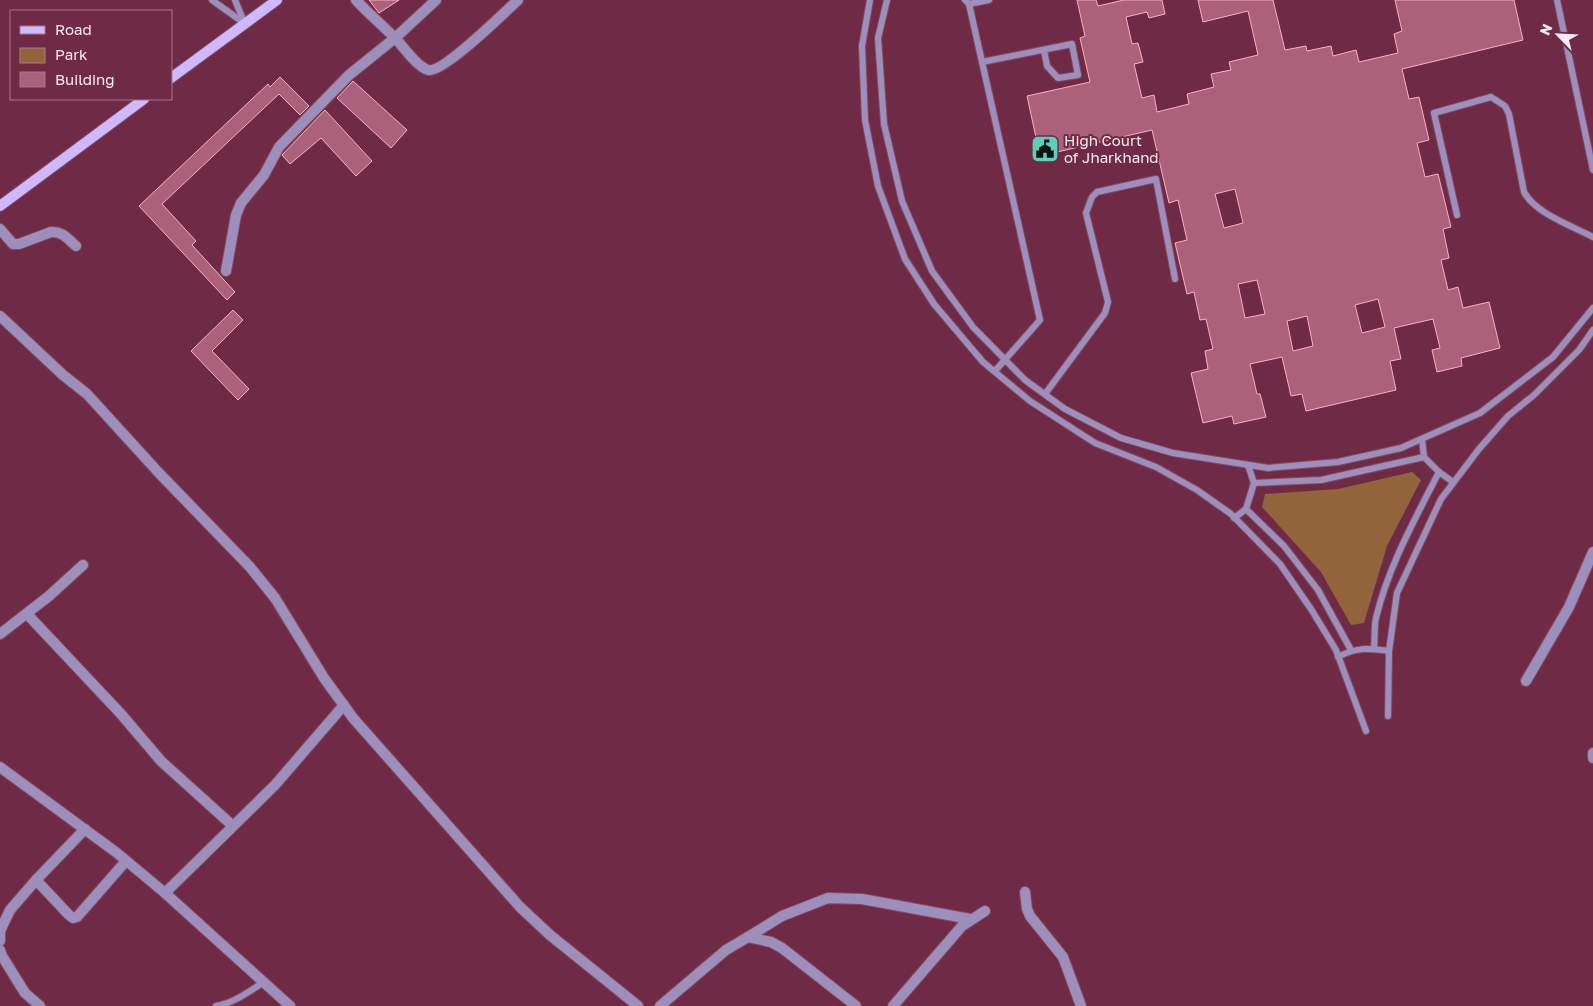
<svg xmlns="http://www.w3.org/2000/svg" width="1593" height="1006" font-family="'Golos Text',sans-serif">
<rect width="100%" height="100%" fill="#6f2b45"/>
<polygon fill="#93633c" points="1412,472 1421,480 1387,546 1364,623 1351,625 1321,572 1262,507 1265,494 1338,489"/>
<g fill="#ac617b" stroke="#feadc7" fill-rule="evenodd">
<polygon points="369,0 399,0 379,13"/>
<path d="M1077 0H1096L1098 6 1124 0H1162L1165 14 1149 18 1147 12 1126 17 1132 44 1138 43 1143 62 1134 64 1142 98 1154 95 1157 112 1189 104 1187 94 1214 87 1211 74 1231 70 1229 62 1258 55 1248 11 1203 22 1198 0H1273L1285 50 1306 46 1307 51 1331 46 1333 56 1356 50 1359 62 1398 53 1394 34 1402 31 1395 0H1514L1523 40 1402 69 1409 99 1419 97 1429 140 1417 143 1425 177 1438 174 1451 227 1443 229 1449 258 1441 260 1448 290 1458 287 1463 308 1489 302 1500 348 1461 358 1462 366 1437 372 1432 350 1440 348 1433 319 1394 328 1401 359 1390 361 1396 390 1306 411 1302 394 1291 396 1282 357 1250 364 1257 394H1260L1266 417 1234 424 1232 416 1203 423 1191 373 1208 369 1205 351 1213 349 1206 319 1200 320 1194 292 1187 294 1175 243 1187 240 1178 200 1169 203 1152 130 1040 156 1027 96 1090 82 1080 38 1085 36ZM1235 189 1243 223 1224 228 1215 194ZM1257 280 1265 314 1245 318 1238 284ZM1378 299 1385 327 1362 333 1355 305ZM1307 316 1313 346 1293 351 1287 321Z"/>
<polygon points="280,77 309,106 300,115 279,94 162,204 196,241 192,245 235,292 227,300 139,206 268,84 270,87"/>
<polygon points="353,81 407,130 391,148 337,98"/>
<polygon points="325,110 372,161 356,176 321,138 290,164 282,155"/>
<polygon points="233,310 243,320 212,351 249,389 238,400 191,351"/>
</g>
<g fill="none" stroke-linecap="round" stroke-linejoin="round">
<defs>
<g id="service">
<polyline points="212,0 244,23"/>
<polyline points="235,0 244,22"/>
<polyline points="870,0 862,46 865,120 878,186 905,259 934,304 983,362 1030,401 1095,443 1156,467 1197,490 1231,514 1280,564 1311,609 1336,650 1366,731"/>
<polyline points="887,0 878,38 884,124 902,201 932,271 973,327 1025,380 1065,409 1121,438 1173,453 1268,468 1338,462 1401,448 1480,413 1553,357 1593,308"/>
<polyline points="965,0 969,4 1040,320 995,371"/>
<polyline points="1557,0 1593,170"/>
<polyline points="969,4 989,0"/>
<polyline points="982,62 1072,44 1078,75 1058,78 1047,66 1044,50"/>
<path d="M1457 215 1434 113 1491 97 1505 106 1509 114 1524 192C1535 213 1572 226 1593 237"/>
<polyline points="1045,394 1105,313 1108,302 1086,213 1092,197 1097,192 1156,179 1175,279"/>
<polyline points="1422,439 1424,457 1439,472 1453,482"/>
<polyline points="1254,483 1321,480 1424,457"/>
<polyline points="1246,509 1284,546 1318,590 1351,650"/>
<polyline points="1234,518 1246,509 1254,483 1248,465"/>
<path d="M1374 648C1375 638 1374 627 1376 618 1388 567 1415 519 1439 472"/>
<path d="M1338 657C1356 647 1369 648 1389 651"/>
<polyline points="1388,716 1389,651 1397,593 1441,499 1479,449 1508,416 1534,395 1579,350 1593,330"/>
<path d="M216 1006C234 1003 248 992 264 982"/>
</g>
<g id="minor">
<path d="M356 0C368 13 382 25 395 38 403 46 417 67 428 70 442 74 505 12 518 0"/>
<path d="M0 229 13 244H19L51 232C62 231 68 239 76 246"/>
<polyline points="226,271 236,215 241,203 264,175 279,147 349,75 395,38 436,0"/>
<polyline points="0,316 63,375 87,394 159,473 250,567 275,598 324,678 353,718 520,907 550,935 638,1006"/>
<polyline points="27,614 121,714 161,761 233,826"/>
<polyline points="0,634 49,596 83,565"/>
<polyline points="1526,681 1569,607 1593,552"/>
<polyline points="1593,753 1593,758"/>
<polyline points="0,767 117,853 165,893 290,1006"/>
<polyline points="36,880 69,915 73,918 77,917 126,861"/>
<polyline points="1025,892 1027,909 1030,916 1063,957 1081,1006"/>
<polyline points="165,893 275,785 344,705"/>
<polyline points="748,937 782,916 828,898 862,899 970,919"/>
<polyline points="0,941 0,931 10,910 36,880 85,829"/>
<polyline points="0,950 2,956 25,993 40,1006"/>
<polyline points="660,1006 726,950 748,937 771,942 782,948 856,1006"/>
<polyline points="893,1006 962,926 985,911"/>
</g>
<g id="secondary">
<polyline points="171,78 277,0"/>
<polyline points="0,206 144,99"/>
</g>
</defs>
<use href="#service" stroke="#864a61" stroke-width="8"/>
<use href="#minor" stroke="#864a61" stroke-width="12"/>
<use href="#secondary" stroke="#864a61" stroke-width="12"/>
<use href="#service" stroke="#9d8fbc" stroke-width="6"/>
<use href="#minor" stroke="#9d8fbc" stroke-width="10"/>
<use href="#secondary" stroke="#ceb8fe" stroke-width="10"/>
</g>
<defs>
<symbol id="civic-square" viewBox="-11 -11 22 22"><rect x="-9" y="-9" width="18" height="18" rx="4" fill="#5dceb8" stroke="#6f2b45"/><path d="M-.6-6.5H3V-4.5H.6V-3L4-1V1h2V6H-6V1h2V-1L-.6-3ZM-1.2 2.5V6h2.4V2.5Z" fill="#111"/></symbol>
</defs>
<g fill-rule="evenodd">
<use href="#civic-square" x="1029" y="133" width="32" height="32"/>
</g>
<g text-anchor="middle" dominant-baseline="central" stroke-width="4" stroke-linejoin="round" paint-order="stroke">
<g font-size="15" fill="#feecf1" stroke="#6f2b45" text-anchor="start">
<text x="1064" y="140">High Court<tspan x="1064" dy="17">of Jharkhand</tspan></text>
</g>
</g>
<rect x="10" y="10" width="162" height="90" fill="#6f2b45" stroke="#a8788a"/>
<rect x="20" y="26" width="25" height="8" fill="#ceb8fe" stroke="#a8788a"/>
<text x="55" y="35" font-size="15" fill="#feecf1">Road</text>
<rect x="20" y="48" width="25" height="15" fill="#93633c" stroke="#a8788a"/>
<text x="55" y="60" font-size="15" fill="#feecf1">Park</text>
<rect x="20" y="72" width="25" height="15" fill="#ac617b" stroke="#a8788a"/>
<text x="55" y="85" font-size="15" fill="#feecf1">Building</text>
<g transform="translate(1558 35) rotate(294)" stroke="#6f2b45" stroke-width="4" paint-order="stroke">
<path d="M0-4L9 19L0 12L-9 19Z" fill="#feecf1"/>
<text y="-8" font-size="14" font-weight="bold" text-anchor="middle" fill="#feecf1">N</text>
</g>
</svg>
